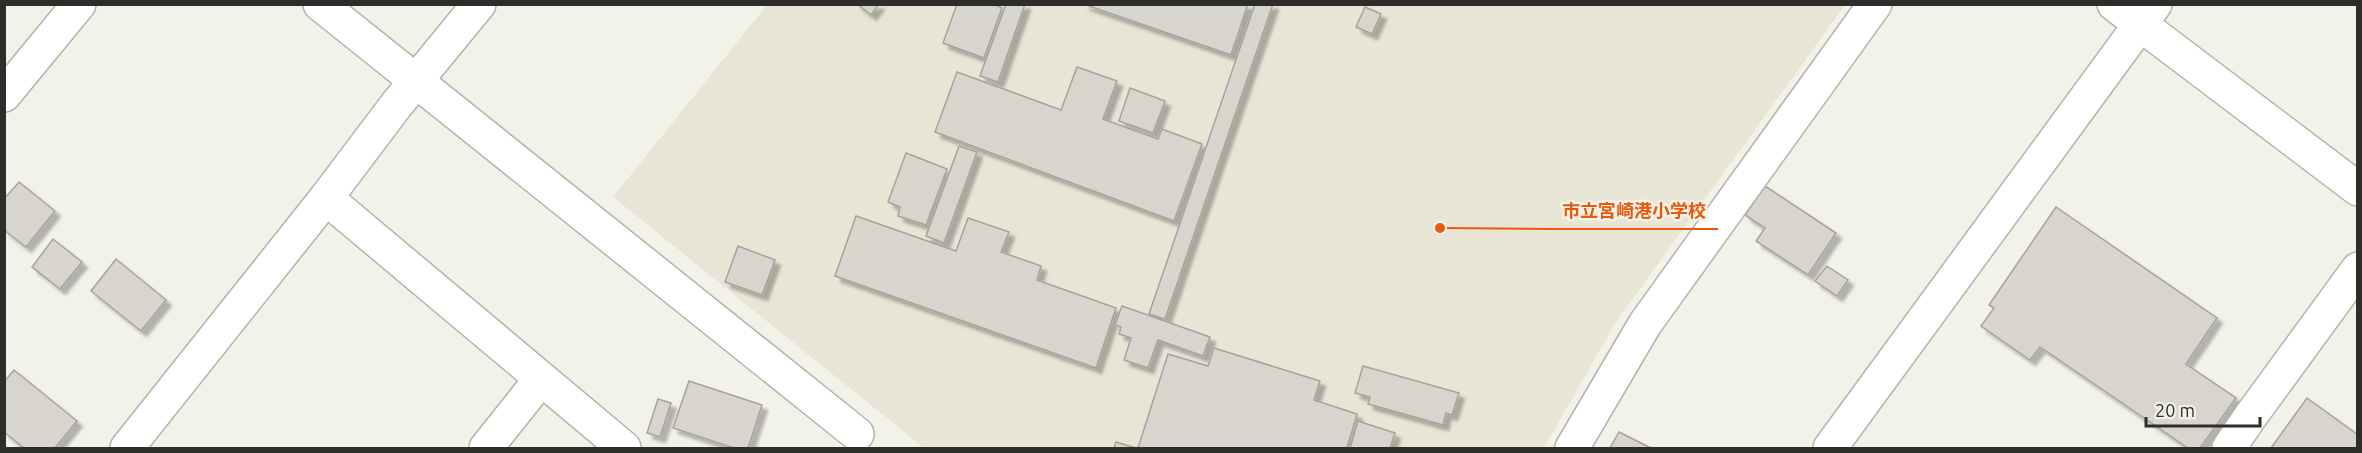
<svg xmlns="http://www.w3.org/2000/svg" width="2362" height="453" font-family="Ubuntu,'Noto Sans JP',sans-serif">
<defs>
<filter id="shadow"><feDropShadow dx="5.5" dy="5.5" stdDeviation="1.5" flood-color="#0004"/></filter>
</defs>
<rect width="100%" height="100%" fill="#f3f2e9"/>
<path fill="#e8e5d6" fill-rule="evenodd" d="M767 5H857L871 15 879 5H957L943 43 984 58 1002 8 993 5H1006L981 76 997 82 1025 5H1083L1231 55 1248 5H1255L1150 314 1165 319 1273 5H1845L1616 322 1544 448H1390L1395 433 1359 421 1350 448H1347L1357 414 1314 400 1319 381 1215 348 1208 366 1168 354 1138 448 1116 442 1114 448H924L613 197ZM1365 7 1381 14 1371 34 1356 27ZM1078 67 1117 81 1103 119 1158 139 1163 129 1202 144 1174 220 935 132 957 72 1061 110ZM1130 88 1165 100 1153 133 1119 121ZM959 146 977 152 943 243 926 236ZM906 153 946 168 926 225 898 216 900 207 888 202ZM968 218 1008 232 1001 252 1041 266 1037 280 1116 308 1096 367 956 251ZM738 247 775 260 762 295 725 282ZM1122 306 1209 337 1203 356 1158 340 1131 338 1119 334 1121 327 1115 325ZM1362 367 1458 393 1452 415 1446 413 1443 425 1368 404 1370 397 1355 393Z"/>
<g fill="#d7d5cd" stroke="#a5a39b" stroke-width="1.5" filter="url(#shadow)">
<polygon points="857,4 879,4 871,15"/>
<polygon points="957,4 993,4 1002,8 984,58 943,43"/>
<polygon points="1006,4 1025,4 998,82 980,76"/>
<polygon points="1083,4 1248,4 1231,55"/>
<polygon points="1255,4 1273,4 1165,319 1149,314"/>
<polygon points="1365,7 1381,14 1372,34 1356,27"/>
<polygon points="1077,67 1117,81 1103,119 1158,139 1162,129 1202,144 1174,221 935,132 957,72 1061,110"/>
<polygon points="1130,88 1165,101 1153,133 1119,121"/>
<polygon points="959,146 977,152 944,243 926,236"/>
<polygon points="906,153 947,169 926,225 898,216 900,207 888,202"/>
<polygon points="19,182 55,211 26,247 4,230 4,199"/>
<polygon points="1765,186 1836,233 1808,275 1756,241 1765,228 1745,215"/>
<polygon points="2056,207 2217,318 2186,364 2236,398 2200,448 2188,448 2040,347 2030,360 1981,326 1994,308 1989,305"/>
<polygon points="856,216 956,251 968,218 1009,232 1001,252 1041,266 1037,280 1116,308 1096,368 835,276"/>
<polygon points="53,239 82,262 60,289 32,267"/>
<polygon points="738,246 775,260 762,295 725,282"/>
<polygon points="116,259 166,300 141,331 91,291"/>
<polygon points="1827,266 1848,280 1837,296 1815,281"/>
<polygon points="1122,306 1210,337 1203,356 1158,340 1148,368 1124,360 1131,338 1119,334 1121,327 1115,325"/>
<polygon points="1214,348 1320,381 1314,400 1357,414 1347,448 1138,448 1168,354 1208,366"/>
<polygon points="1363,366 1459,393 1452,415 1446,413 1443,425 1368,404 1370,397 1355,393"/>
<polygon points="14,370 77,421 55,448 24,448 4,432 4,382"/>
<polygon points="689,381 762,405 748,448 734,448 673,428"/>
<polygon points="2307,398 2358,435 2358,448 2271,448"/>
<polygon points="658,399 671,403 660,437 647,433"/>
<polygon points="1358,421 1395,433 1390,448 1350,448"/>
<polygon points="1619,432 1651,448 1610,448"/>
<polygon points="1116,442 1136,448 1114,448"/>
</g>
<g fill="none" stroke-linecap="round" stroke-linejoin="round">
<defs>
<g id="minor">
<polyline points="320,4 857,434"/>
<polyline points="2114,4 2140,24"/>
<polyline points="4,95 79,4"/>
<polyline points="326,198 624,448"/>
<polyline points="486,448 541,379"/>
<polyline points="1572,448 1645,324 1875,4"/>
<polyline points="2229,448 2250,417 2358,269"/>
</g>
<g id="tertiary">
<polyline points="2140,24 2358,189"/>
<polyline points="127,448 326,198 397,104 479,4"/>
<polyline points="1830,448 2155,4"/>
</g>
</defs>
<use href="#minor" stroke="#b4b2aa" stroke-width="36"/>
<use href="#tertiary" stroke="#b4b2aa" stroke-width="36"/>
<use href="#minor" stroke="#fff" stroke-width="33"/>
<use href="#tertiary" stroke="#fff" stroke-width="33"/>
</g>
<path fill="none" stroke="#e8590c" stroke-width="2" d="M1440 228L1550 229H1718"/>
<circle fill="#e8590c" stroke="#f3f2e9" stroke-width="2" cx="1440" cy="228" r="6"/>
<g font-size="18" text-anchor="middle" font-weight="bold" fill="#e8590c" stroke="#f3f2e9" stroke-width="5" stroke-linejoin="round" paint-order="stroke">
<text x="1634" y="217">市立宮崎港小学校</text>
</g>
<rect width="2362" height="453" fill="none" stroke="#2d2d2a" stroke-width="12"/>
<path d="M2146 417v9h114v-9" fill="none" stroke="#2d2d2a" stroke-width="3"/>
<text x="2155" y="417" font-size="18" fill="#2d2d2a" stroke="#f3f2e9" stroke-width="4.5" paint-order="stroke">20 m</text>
</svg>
